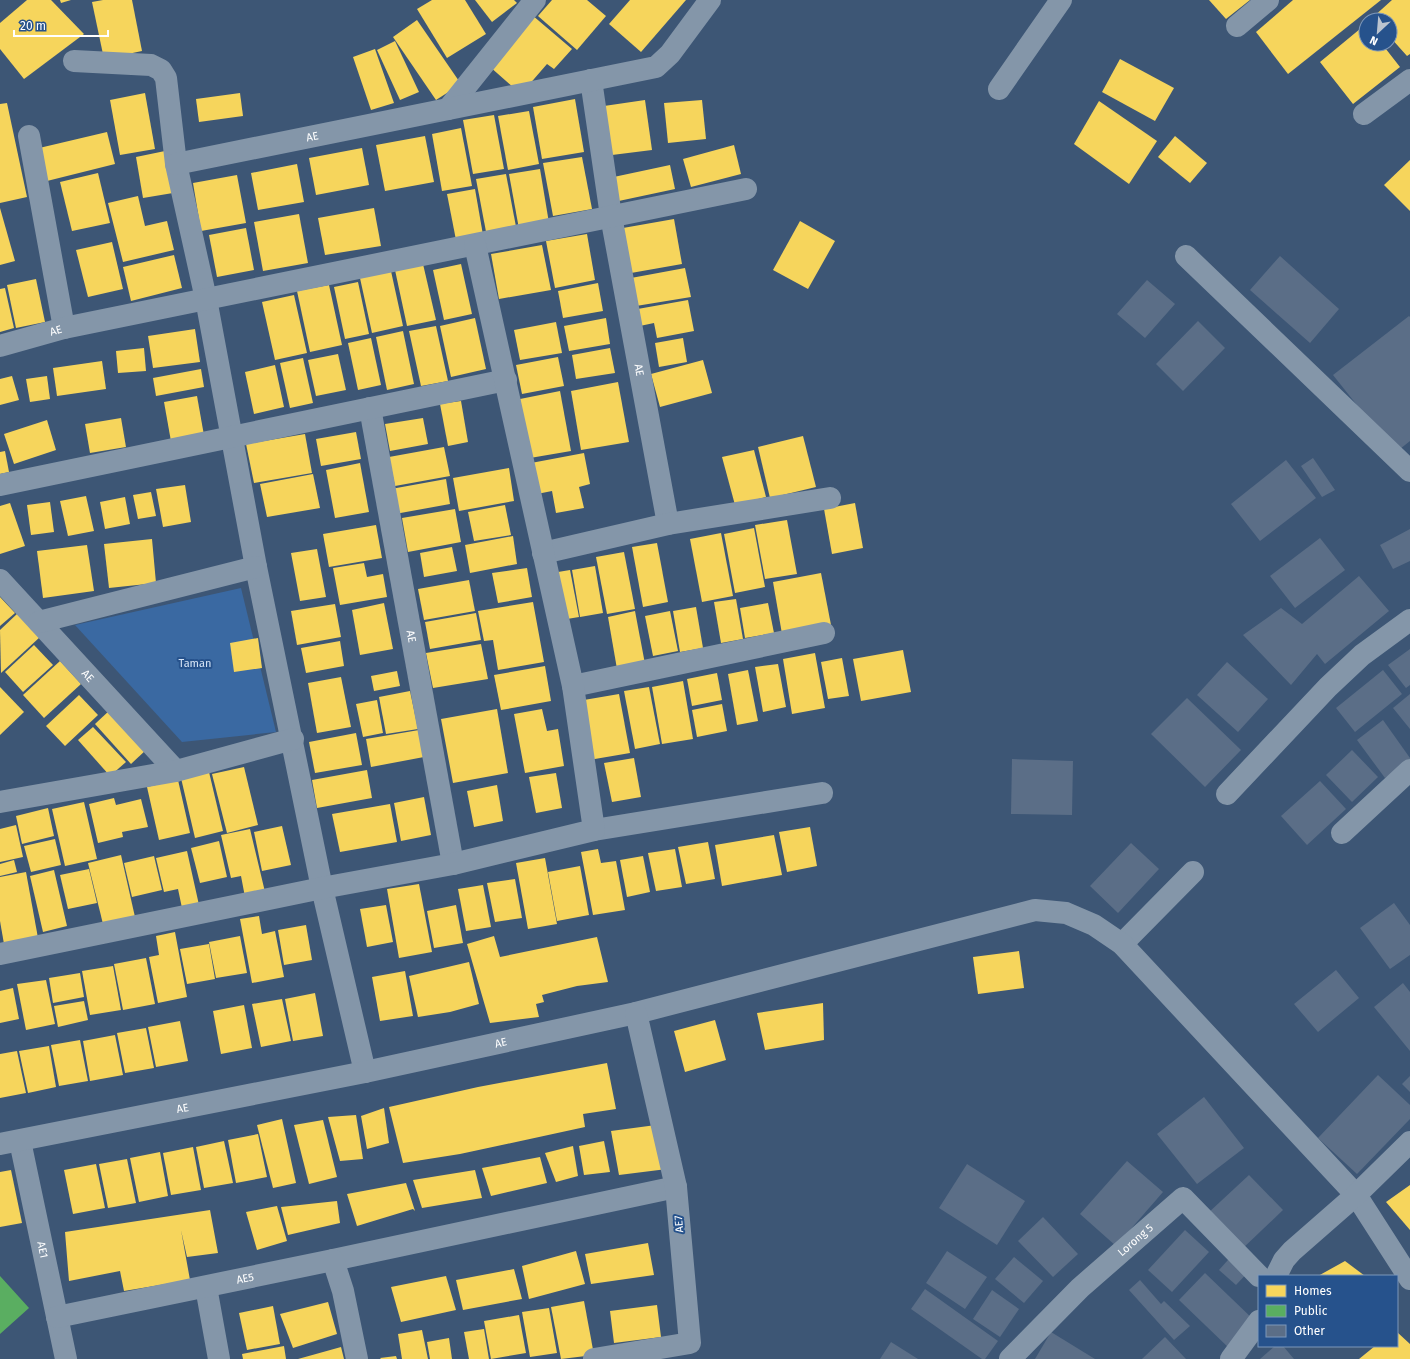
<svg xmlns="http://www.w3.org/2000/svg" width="1410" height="1359" font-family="'Fira Sans',sans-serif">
<rect width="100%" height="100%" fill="#3d5675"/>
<polygon fill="#3a69a2" points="241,588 276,732 182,742 75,625"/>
<g fill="#f6d55c">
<polygon points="27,0 51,0 84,34 24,79 0,49 0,23"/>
<polygon points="60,0 71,0 61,3"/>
<polygon points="103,0 132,0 142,51 104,59 92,2"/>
<polygon points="432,0 465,0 486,34 447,58 417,9"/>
<polygon points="475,0 514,0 517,3 492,22"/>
<polygon points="552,0 587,0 606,16 577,50 538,16"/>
<polygon points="630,0 686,0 641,52 609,24"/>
<polygon points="1209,0 1250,0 1226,19"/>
<polygon points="1293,0 1381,0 1288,74 1256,32"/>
<polygon points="1392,0 1410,0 1410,54 1407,56 1390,37 1390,20 1374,20 1372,18"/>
<polygon points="532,15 572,49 554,69 547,64 521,94 489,66"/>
<polygon points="417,20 461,84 436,100 393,37"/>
<polygon points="1366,24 1366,44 1382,44 1400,67 1353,104 1320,62"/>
<polygon points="395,41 419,92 400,100 377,50"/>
<polygon points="375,49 394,103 371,110 353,57"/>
<polygon points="1120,59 1174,88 1155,121 1102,92"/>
<polygon points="145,93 155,149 120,155 110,100"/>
<polygon points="240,93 243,116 199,122 196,99"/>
<polygon points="575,99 584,152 542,159 533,107"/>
<polygon points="645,100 652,150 612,155 604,106"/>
<polygon points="702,100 706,139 668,143 664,103"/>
<polygon points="1099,101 1157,141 1129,184 1074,144"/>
<polygon points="7,103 27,197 0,203 0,104"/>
<polygon points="529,111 539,164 508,170 498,116"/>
<polygon points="494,115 504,169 473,174 463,120"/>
<polygon points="461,128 472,186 442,191 432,134"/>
<polygon points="107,132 115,164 43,182 35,149"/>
<polygon points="425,136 434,182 385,191 376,145"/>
<polygon points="1175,136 1207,163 1190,183 1158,157"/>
<polygon points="734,145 741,174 691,187 683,159"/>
<polygon points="362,148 369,185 316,195 309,158"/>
<polygon points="165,151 173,193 143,198 136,157"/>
<polygon points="582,157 592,209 553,216 543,163"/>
<polygon points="1410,160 1410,211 1384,185"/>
<polygon points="297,164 304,202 258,210 251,173"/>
<polygon points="670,165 675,189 614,202 609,178"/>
<polygon points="540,169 549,223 519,229 509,174"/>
<polygon points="98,173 110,223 72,231 60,182"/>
<polygon points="506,174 517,232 487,237 476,179"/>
<polygon points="237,175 246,223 201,231 193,183"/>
<polygon points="475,189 483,235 456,240 447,194"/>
<polygon points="138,196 145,226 167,221 174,250 123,262 108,203"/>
<polygon points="0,208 15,261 0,265"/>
<polygon points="374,208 381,246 325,255 318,218"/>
<polygon points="299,214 308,263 263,271 254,222"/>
<polygon points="674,219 682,264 631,273 623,228"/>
<polygon points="800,221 835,241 808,289 773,270"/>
<polygon points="246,228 254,270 217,277 209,235"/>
<polygon points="587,234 595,280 555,288 546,241"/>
<polygon points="112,242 123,289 88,297 76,250"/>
<polygon points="542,245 551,290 499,299 491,254"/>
<polygon points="174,255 182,288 131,301 123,267"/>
<polygon points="423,264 436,320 407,326 395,270"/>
<polygon points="461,264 472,314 444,320 433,270"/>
<polygon points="685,268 691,297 636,306 631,278"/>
<polygon points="391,271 403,326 372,333 360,278"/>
<polygon points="36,279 45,322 16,328 7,285"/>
<polygon points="358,282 369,334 345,339 334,287"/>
<polygon points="598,283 603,311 563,318 558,291"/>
<polygon points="329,285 342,345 310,352 297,291"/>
<polygon points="5,288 14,328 0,332 0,289"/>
<polygon points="294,295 307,353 275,360 262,302"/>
<polygon points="688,300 694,331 657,338 654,323 635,327 632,310"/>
<polygon points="475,318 486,369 451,377 440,326"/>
<polygon points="606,318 610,344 569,351 564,326"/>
<polygon points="556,322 562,353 520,360 514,330"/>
<polygon points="436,326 448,381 421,386 409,331"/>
<polygon points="195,329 200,362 153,368 148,336"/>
<polygon points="403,331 414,384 387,390 376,337"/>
<polygon points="371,338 381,385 358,390 348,343"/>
<polygon points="683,338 687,362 659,367 655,343"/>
<polygon points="144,348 146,371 118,373 116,351"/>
<polygon points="610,348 615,373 576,379 572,355"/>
<polygon points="338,354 346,390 316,396 308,360"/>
<polygon points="558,357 564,386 522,394 516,365"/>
<polygon points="303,358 313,403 290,408 280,363"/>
<polygon points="703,360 712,393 660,407 651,374"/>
<polygon points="102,361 106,389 57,396 53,368"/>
<polygon points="275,365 284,407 254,414 245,372"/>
<polygon points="201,369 204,387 156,396 153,378"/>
<polygon points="12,376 19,400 0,405 0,379"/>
<polygon points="47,376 50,399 30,402 26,379"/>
<polygon points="618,382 629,442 581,450 571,391"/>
<polygon points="560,391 571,451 530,458 520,399"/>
<polygon points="197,396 205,441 172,447 164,402"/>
<polygon points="461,401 468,442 448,446 440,404"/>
<polygon points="121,418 126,447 90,453 85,424"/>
<polygon points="423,418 428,444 390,451 385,424"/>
<polygon points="47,420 56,450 14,464 4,434"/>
<polygon points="356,432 361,459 321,466 316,439"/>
<polygon points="305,434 312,473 254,483 246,444"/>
<polygon points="803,436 816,487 770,498 758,447"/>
<polygon points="444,447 450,476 395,486 389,457"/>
<polygon points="754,450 766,497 735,505 722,457"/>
<polygon points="5,451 9,472 0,474 0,452"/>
<polygon points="584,453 590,484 579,487 584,508 556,513 552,491 537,494 531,463"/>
<polygon points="360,463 369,512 335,518 326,470"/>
<polygon points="509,468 514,501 459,511 453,478"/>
<polygon points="313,474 320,508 267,517 260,484"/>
<polygon points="446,479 450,504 395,514 391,489"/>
<polygon points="185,485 191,522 163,527 156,489"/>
<polygon points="151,492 156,516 138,519 133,495"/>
<polygon points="86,496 94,531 68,536 60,501"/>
<polygon points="125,497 130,524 105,529 100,502"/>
<polygon points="50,502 54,532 31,535 27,505"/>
<polygon points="10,503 25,546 0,554 0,506"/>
<polygon points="855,503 863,548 832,554 824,509"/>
<polygon points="505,505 511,535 474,541 468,512"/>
<polygon points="455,509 461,542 408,552 402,518"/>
<polygon points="787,520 797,574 765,579 755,525"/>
<polygon points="376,525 382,558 329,567 323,534"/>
<polygon points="754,528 765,587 735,593 724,534"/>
<polygon points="721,533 733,596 702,602 690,539"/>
<polygon points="513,536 517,564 470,573 465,545"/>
<polygon points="152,539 156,583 109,588 104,544"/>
<polygon points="657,543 668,602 643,607 632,547"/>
<polygon points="87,545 94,591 43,598 37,551"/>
<polygon points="452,547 457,571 424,577 420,553"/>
<polygon points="317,549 326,597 300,601 291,553"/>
<polygon points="624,552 635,609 607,614 596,557"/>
<polygon points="364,563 367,577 383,574 387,597 340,605 333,568"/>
<polygon points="595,566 603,613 580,617 572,570"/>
<polygon points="527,568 532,597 498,603 492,573"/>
<polygon points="570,570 579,617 561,620 552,573"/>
<polygon points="821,573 831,625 782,634 773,582"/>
<polygon points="469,580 475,611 424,620 418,589"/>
<polygon points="0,597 15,613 0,626"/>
<polygon points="736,599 743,639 721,643 714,602"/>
<polygon points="533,602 544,662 498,670 493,640 484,641 478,611"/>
<polygon points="384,603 393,649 360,655 352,610"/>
<polygon points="768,603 774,633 745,638 740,608"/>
<polygon points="335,604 341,637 297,645 291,611"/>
<polygon points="696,607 703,648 680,652 673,611"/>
<polygon points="635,611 645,664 617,669 608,617"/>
<polygon points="670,611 678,651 653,656 645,616"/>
<polygon points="18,613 40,637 1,673 0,630"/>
<polygon points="476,613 481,640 430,649 425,622"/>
<polygon points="258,638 262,668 234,672 230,643"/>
<polygon points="340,641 344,666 306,673 301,648"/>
<polygon points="481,644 488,679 433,688 426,653"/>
<polygon points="34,645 53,665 23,692 5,672"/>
<polygon points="903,650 911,692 861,701 853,659"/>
<polygon points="815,653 825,708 792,714 783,659"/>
<polygon points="842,658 849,696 828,699 821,662"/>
<polygon points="60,661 81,684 44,718 23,695"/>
<polygon points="778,664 786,707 763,712 755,667"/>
<polygon points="545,666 551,701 501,710 494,675"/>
<polygon points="748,670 758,721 737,725 728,674"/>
<polygon points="397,671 400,686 374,691 371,676"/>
<polygon points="717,673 722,700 692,706 687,679"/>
<polygon points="341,677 351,727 317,733 308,683"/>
<polygon points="683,681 693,739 662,744 652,687"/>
<polygon points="0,687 24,712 0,735"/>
<polygon points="649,687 660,744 635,749 624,691"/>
<polygon points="410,691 418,729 386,734 379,697"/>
<polygon points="619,694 630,753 589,760 578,701"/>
<polygon points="79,695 98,715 65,746 46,726"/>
<polygon points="377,700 383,733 363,737 356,704"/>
<polygon points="722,704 727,731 697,737 692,710"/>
<polygon points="111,709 147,749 131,764 95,724"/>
<polygon points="497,709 508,773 453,783 441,719"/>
<polygon points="542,709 547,731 558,729 564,766 525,773 514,714"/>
<polygon points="93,727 126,762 110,776 78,740"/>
<polygon points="419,730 424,757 371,767 366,739"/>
<polygon points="356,733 362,765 315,773 309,742"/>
<polygon points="634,758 641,797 612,802 604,763"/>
<polygon points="244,767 258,825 227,833 212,774"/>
<polygon points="367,770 372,798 317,808 312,780"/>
<polygon points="209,772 223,831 195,838 181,778"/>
<polygon points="556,773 562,808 536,813 529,777"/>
<polygon points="178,780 190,833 159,840 147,787"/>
<polygon points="497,785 503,821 474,827 467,791"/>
<polygon points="424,797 431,835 401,841 394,803"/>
<polygon points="114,798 116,805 141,799 148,827 122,832 121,827 123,837 98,843 89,804"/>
<polygon points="84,802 97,859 65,866 52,809"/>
<polygon points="390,804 397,842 340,852 332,814"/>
<polygon points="48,808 54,836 22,844 16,816"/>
<polygon points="16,825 23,857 0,862 0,829"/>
<polygon points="282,826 291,865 262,871 254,832"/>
<polygon points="810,827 817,866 787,872 779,832"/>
<polygon points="250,829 265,892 245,897 241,876 231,878 221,835"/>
<polygon points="774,835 782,875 722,886 715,845"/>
<polygon points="55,839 61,865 31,872 24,846"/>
<polygon points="219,841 227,877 200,883 191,848"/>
<polygon points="708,842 715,879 686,884 678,847"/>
<polygon points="598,849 601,863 616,861 625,910 593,915 581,852"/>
<polygon points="675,849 682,887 656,891 648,853"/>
<polygon points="187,851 199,905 182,908 178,889 164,892 156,858"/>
<polygon points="121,855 135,917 103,924 88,863"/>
<polygon points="154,856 162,890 132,897 124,863"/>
<polygon points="643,856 650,892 627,897 620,860"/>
<polygon points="545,858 557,924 528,929 516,863"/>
<polygon points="14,860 17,872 0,876 0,864"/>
<polygon points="580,866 589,915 557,921 548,872"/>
<polygon points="89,869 97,903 68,909 60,875"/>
<polygon points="54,870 67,926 43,932 30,876"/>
<polygon points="26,872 38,938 4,944 0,921 0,877"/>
<polygon points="515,879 522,918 495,922 487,883"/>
<polygon points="419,884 432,952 399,958 387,889"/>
<polygon points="483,885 491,927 466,931 458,889"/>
<polygon points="386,905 393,942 367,947 360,909"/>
<polygon points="456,905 463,943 434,948 427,911"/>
<polygon points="259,916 262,934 275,931 284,977 252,983 240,919"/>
<polygon points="306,925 312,960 284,965 278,930"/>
<polygon points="175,932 187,997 158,1003 149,957 159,955 156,936"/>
<polygon points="240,936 247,973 216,978 209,942"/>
<polygon points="494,936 500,957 597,937 608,982 577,986 542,995 544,1002 536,1004 539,1017 490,1023 467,944"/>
<polygon points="209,944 215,979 187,984 180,949"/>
<polygon points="1019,951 1024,988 978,994 973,957"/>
<polygon points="146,958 155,1004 123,1010 114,964"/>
<polygon points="469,962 479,1004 450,1012 418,1017 409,976"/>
<polygon points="113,966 121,1010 90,1015 82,971"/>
<polygon points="405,971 413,1016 380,1021 372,977"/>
<polygon points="80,973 84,997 53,1003 49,978"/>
<polygon points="46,980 55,1024 26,1030 17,984"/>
<polygon points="13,988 19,1019 0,1023 0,991"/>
<polygon points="315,993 323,1036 293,1041 285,999"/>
<polygon points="282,999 291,1041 261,1047 252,1004"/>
<polygon points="84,1001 88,1020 58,1027 54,1006"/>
<polygon points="823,1003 824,1040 765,1050 757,1013"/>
<polygon points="244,1005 252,1048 221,1054 213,1011"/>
<polygon points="715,1020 726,1060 685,1072 674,1031"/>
<polygon points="180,1021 188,1061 156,1067 148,1027"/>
<polygon points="146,1028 154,1068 125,1073 117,1033"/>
<polygon points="115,1035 123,1075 90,1081 83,1041"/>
<polygon points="80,1040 88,1081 59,1086 51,1045"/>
<polygon points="49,1046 56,1087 28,1093 19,1051"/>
<polygon points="17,1051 26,1093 0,1098 0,1054"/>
<polygon points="607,1063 616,1109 583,1114 585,1127 460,1154 403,1163 389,1107 478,1087"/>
<polygon points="384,1108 389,1143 367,1149 361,1116"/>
<polygon points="356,1115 363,1159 340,1161 328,1117"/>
<polygon points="282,1119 296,1183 273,1188 257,1125"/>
<polygon points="323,1120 337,1177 309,1184 294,1125"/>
<polygon points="656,1125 667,1169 619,1175 611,1131"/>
<polygon points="258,1134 267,1177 236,1183 228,1140"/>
<polygon points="224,1141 233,1183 204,1188 196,1147"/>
<polygon points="604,1141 610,1172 584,1175 579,1146"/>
<polygon points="573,1146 578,1176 556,1182 545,1153"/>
<polygon points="193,1147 201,1190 171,1195 163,1153"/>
<polygon points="160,1152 168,1196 139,1202 130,1158"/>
<polygon points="540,1157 547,1183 491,1196 482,1168"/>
<polygon points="127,1159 136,1203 108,1208 99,1164"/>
<polygon points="96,1164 105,1208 73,1214 64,1170"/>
<polygon points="11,1170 22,1223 0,1227 0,1172"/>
<polygon points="475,1170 482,1198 422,1208 413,1180"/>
<polygon points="406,1183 415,1211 413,1209 357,1226 347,1194"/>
<polygon points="1410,1185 1410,1230 1386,1202"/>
<polygon points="337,1201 340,1223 288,1235 281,1207"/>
<polygon points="277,1206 287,1241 257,1250 246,1212"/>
<polygon points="210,1210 218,1253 187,1257 181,1230 190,1280 124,1291 120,1271 69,1281 65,1232"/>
<polygon points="648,1243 654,1275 591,1284 585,1254"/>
<polygon points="576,1251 585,1284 529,1299 522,1266"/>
<polygon points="1345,1261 1365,1276 1318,1276"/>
<polygon points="514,1269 522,1299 463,1310 456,1280"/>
<polygon points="446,1276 456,1310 401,1322 391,1287"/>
<polygon points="584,1301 594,1355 561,1359 551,1307"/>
<polygon points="328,1302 337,1334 293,1348 280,1314"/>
<polygon points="657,1305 661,1337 614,1343 610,1311"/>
<polygon points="273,1306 280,1344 247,1350 239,1313"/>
<polygon points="549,1308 557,1353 530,1357 522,1312"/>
<polygon points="519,1315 526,1353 491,1359 484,1321"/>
<polygon points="484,1329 489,1359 469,1359 464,1332"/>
<polygon points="422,1330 428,1359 402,1359 398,1334"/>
<polygon points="1397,1332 1410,1344 1410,1359 1359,1359 1375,1346 1397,1346"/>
<polygon points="449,1338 452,1359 430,1359 427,1342"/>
<polygon points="284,1346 286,1359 243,1359 242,1354"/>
<polygon points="341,1347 344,1359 298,1359"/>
<polygon points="396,1356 397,1359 381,1359 380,1358"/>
</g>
<polygon fill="#5aae61" points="0,1276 29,1308 0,1334"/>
<g fill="#5b6e87">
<polygon points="1280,256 1339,309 1310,343 1250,290"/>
<polygon points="1147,280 1175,304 1145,338 1117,314"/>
<polygon points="1409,316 1410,317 1410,441 1395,453 1333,375"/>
<polygon points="1198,321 1225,348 1183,391 1156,364"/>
<polygon points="1313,458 1335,490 1322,497 1301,466"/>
<polygon points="1286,460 1316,498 1260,541 1231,504"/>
<polygon points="1410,529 1410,561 1393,569 1380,545"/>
<polygon points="1320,538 1345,570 1295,608 1270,576"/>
<polygon points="1359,576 1389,611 1325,664 1317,654 1291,685 1243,635 1281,608 1302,624"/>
<polygon points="1410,649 1410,685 1406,688 1388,665"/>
<polygon points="1227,662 1268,699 1238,732 1197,695"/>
<polygon points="1383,670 1402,694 1355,732 1336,708"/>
<polygon points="1410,694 1410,729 1393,708"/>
<polygon points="1187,698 1241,750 1205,787 1151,734"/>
<polygon points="1383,720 1410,758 1410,761 1385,778 1357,740"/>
<polygon points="1352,750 1378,777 1352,802 1326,775"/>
<polygon points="1012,759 1073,761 1072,815 1011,814"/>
<polygon points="1320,781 1346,809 1307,845 1281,816"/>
<polygon points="1131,843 1159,869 1118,913 1090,886"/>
<polygon points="1394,903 1410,925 1410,955 1390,969 1360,928"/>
<polygon points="1336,970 1359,998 1318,1032 1294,1004"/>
<polygon points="1403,983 1410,992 1410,1051 1374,1007"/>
<polygon points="1378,1075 1410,1105 1410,1119 1357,1174 1318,1138"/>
<polygon points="1410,1076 1410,1092 1402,1084"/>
<polygon points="1204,1097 1244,1148 1197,1184 1157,1134"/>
<polygon points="1127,1161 1163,1192 1116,1246 1080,1214"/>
<polygon points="967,1164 1025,1201 997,1245 939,1208"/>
<polygon points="1249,1175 1283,1210 1241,1250 1207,1214"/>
<polygon points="1043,1217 1078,1254 1053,1277 1018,1241"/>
<polygon points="1185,1230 1209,1252 1172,1292 1148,1270"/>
<polygon points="947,1251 987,1277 965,1309 926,1283"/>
<polygon points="1236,1251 1253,1267 1236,1285 1219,1270"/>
<polygon points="1014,1257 1043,1281 1024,1303 995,1279"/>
<polygon points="1205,1273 1256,1322 1230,1349 1179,1300"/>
<polygon points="1140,1280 1161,1304 1164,1301 1190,1326 1174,1340 1129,1290"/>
<polygon points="925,1289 998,1341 985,1359 982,1359 911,1309"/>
<polygon points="992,1290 1019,1309 1000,1337 973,1319"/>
<polygon points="1051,1332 1095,1359 1035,1359"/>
<polygon points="1165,1337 1186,1359 1142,1359"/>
<polygon points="891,1342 918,1359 880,1359"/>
<polygon points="1275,1346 1283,1346 1294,1359 1260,1359"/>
</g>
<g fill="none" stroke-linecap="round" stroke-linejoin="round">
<g stroke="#8496a9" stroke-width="22">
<polyline points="1237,26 1268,0"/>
<polyline points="74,61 151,65 161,70 166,78 176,164 206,299 256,567 322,888 365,1072"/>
<path id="s1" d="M591 80 611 216 668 524"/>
<polyline points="999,89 1061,0"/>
<polyline points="448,109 535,0"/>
<polyline points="1364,114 1410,80"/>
<polyline points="29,136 64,328"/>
<path id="s2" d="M176 164 656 67 670 54 710 0"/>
<polyline points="1186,256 1410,471"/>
<path id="s3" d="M0 346 64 328 746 189"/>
<path id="s4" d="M370 408 453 864"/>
<polyline points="0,485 506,380"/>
<polyline points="543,553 668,524 830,498"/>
<path id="s5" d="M0 580 176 771"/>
<polyline points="39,622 256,567"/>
<polyline points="573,686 824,633"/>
<polyline points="1227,794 1328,687 1362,655 1410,620"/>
<polyline points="0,802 176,771 293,739"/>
<polyline points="594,830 822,793"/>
<polyline points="1342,833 1410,770"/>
<polyline points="1122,944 1193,872"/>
<polyline points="0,954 322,888 453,864 594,830 573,686 475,245"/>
<path id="s6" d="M20 1141 66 1359"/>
<path id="s7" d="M0 1144 365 1072 636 1013 1035 910 1066 913 1094 925 1122 944 1356 1195 1410 1279"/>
<polyline points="333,1260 676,1187"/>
<polyline points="1276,1276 1284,1260 1292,1251 1356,1195 1410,1142"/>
<polyline points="206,1287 219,1359"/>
<path id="s8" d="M57 1317 333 1260 343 1291 357 1359"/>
<polyline points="594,1359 690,1343 676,1187 636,1013"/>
<path id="s9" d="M1010 1359 1080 1288 1183 1198 1259 1276"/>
<polyline points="1231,1359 1259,1321"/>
</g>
</g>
<g text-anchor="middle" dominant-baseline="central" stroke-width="4" stroke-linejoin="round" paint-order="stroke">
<g font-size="11" fill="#fff" stroke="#26528c">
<text stroke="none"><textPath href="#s2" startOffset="139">AE</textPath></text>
<text stroke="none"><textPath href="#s3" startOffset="58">AE</textPath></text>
<text stroke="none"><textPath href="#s1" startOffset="294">AE</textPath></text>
<text stroke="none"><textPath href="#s4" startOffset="232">AE</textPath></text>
<text stroke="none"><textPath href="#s5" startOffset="130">AE</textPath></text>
<text stroke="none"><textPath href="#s7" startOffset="511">AE</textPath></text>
<text stroke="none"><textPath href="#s7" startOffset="186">AE</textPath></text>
<text transform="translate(679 1224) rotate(-95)">AE7</text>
<text stroke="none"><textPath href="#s9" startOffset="173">Lorong 5</textPath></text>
<text stroke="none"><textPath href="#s6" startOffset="111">AE1</textPath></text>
<text stroke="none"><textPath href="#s8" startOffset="192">AE5</textPath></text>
</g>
<g font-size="11" fill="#d9e7f8" stroke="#26528c">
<text x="195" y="663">Taman</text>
</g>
</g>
<rect x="1258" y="1275" width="140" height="72" fill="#26528c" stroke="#7d97ba"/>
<rect x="1266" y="1285" width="20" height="12" fill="#f6d55c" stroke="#7d97ba"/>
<text x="1294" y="1295" font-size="12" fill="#ffffff">Homes</text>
<rect x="1266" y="1305" width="20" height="12" fill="#5aae61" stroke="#7d97ba"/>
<text x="1294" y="1315" font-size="12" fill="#ffffff">Public</text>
<rect x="1266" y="1325" width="20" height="12" fill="#5b6e87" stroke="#7d97ba"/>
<text x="1294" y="1335" font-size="12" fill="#ffffff">Other</text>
<g transform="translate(1378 32) rotate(206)"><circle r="19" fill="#26528c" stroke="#7d97ba"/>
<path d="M0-3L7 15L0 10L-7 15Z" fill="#bbc4cf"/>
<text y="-6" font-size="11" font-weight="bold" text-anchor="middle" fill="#ffffff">N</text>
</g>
<path d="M14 30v6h94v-6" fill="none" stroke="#ffffff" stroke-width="2"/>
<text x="20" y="30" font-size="12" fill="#ffffff" stroke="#26528c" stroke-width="3" paint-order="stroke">20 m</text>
</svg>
